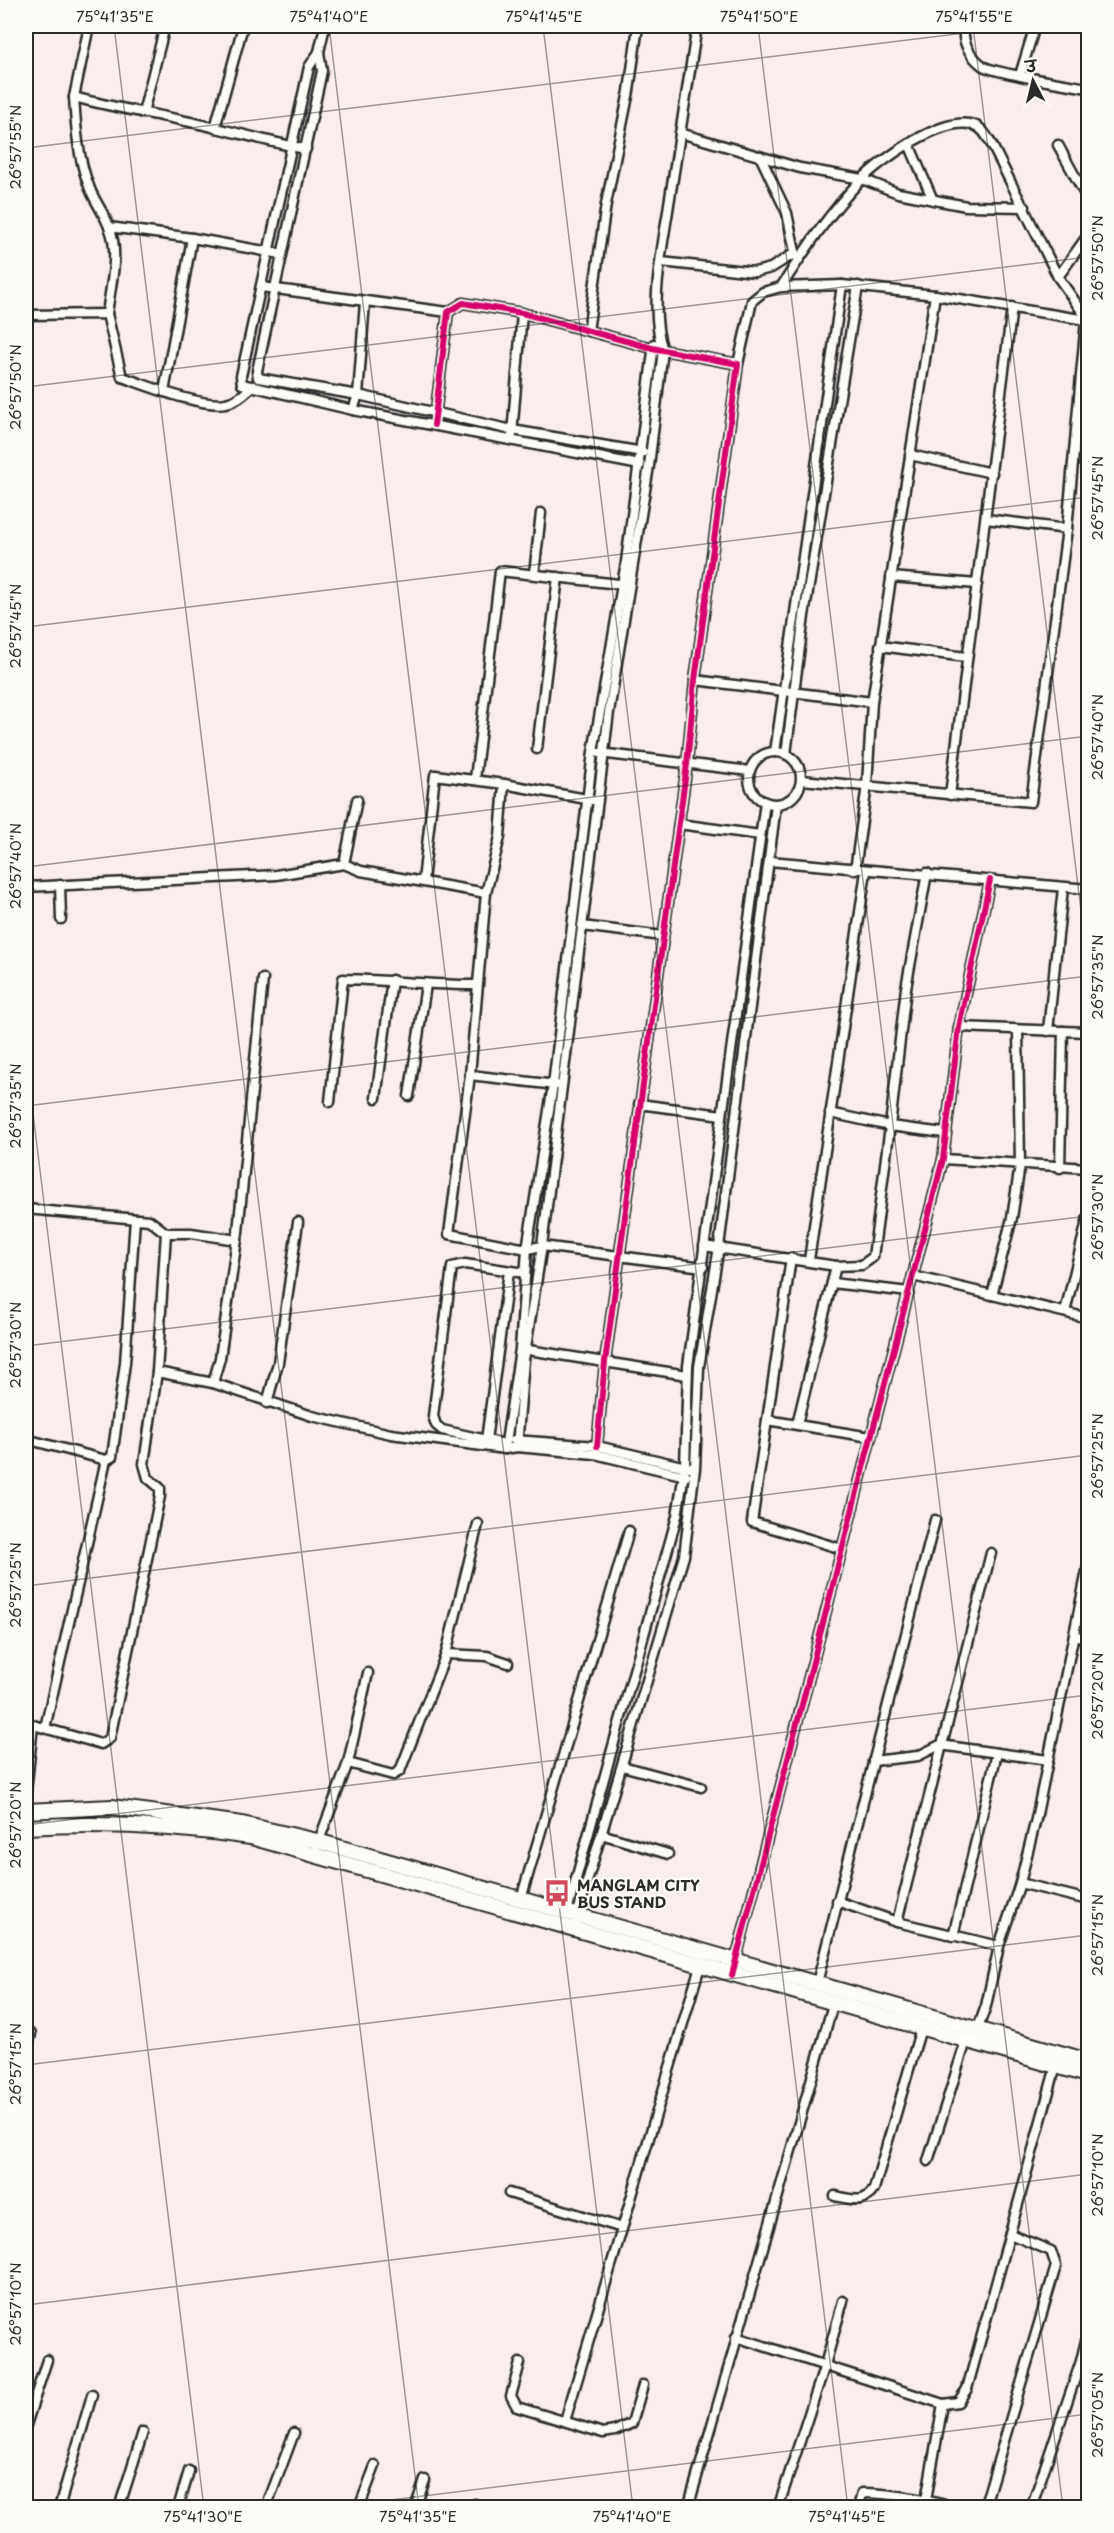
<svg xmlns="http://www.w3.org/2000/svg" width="1114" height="2533" font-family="'Playpen Sans','Playpen Sans Deva',sans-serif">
<rect width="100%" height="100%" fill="#f9edee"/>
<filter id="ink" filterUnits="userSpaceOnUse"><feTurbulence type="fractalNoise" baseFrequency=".0167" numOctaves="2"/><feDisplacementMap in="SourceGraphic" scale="12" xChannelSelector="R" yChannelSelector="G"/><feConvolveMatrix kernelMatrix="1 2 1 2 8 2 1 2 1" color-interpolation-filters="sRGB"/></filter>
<g filter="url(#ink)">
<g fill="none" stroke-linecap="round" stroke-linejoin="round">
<defs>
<g id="minor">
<path d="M89 26 74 97C121 110 169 116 216 128 246 135 275 143 306 149"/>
<polyline points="325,26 319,52 322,71 257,371 258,378 358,395 512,430 643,452"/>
<path d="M966 26C959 40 971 57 983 66 993 73 1071 85 1088 88"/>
<polyline points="319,52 309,67 241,376 242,384 353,410 640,465"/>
<polyline points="1020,75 1035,26"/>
<path d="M74 97C76 129 78 159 90 189 97 206 110 221 113 240 117 264 110 289 107 314"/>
<polyline points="143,113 165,26"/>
<polyline points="215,128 243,26"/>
<polyline points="680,133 800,168 862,179 898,193 966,206 1025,207"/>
<polyline points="909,144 933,200"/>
<polyline points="1058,145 1088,200"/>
<polyline points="760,156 787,213 796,256"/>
<polyline points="109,227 192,238"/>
<polyline points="661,262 755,272 771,268 795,253"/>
<polyline points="1058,277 1088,235"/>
<polyline points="261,287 448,312"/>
<path d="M781 287C805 250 830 212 861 180 882 159 943 115 974 125 983 128 987 137 992 145L1058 277 1088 320"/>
<path d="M26 315 107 314 122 377C146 385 202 408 226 403 237 401 245 393 253 386"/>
<polyline points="588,331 606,204 629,91 638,26"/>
<polyline points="738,364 752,301 763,292 781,287 842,285 935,295 1086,320 1067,529 1031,802 802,780"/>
<polyline points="164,392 192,238 281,254"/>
<polyline points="353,410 358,395 365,302"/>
<polyline points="434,425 448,312 463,303 522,313 652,348 738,364 695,680 687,764 605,1362 597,1446"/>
<polyline points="512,435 522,313"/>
<polyline points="910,455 992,473"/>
<polyline points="986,519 1067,529"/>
<polyline points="534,574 541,513"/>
<polyline points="891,577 977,584"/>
<polyline points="880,646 966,657"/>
<polyline points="695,680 872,702"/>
<polyline points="537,749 558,577"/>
<circle cx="775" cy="778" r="26"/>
<polyline points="775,752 842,285"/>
<polyline points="599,753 750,771"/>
<polyline points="786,754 804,616 858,286"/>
<polyline points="475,779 500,571 628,585"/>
<polyline points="950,795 1012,307"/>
<polyline points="357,800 344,864 361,871 486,893 470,1075 449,1234 527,1249 542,1246 703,1267"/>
<polyline points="679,824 760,835"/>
<polyline points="769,861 1088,889"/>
<polyline points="855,870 867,785 872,702 935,295"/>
<polyline points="927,873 906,988 890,1126 944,1133"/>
<polyline points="423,881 435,775 504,784"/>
<polyline points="60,885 61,919"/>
<polyline points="26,887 276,875 344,864"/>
<polyline points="486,893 500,837 504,784 592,800"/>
<polyline points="582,926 663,936"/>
<polyline points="959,1027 1088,1032"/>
<polyline points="1048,1031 1063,888"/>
<polyline points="470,1075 556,1085"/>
<polyline points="409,1096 426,985"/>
<polyline points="376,1098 392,980"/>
<path d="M330 1102 343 979C387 980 431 985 476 985"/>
<polyline points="639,1104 722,1115"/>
<polyline points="943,1159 1088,1168"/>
<polyline points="1060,1168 1063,1031"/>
<polyline points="26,1209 149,1220 166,1233 157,1372"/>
<polyline points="166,1233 191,1233 237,1240"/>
<polyline points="704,1246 836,1266 862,1265 873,1257 890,1126 830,1113"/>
<polyline points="791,1258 752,1522 842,1549"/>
<polyline points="809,1260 866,871"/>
<polyline points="913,1276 1088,1318"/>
<polyline points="832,1283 909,1292"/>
<polyline points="992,1295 1012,1218 1020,1165 1018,1030"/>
<polyline points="1065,1312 1088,1217"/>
<polyline points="522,1349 687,1375"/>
<polyline points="213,1383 220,1358 238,1232 263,979"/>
<polyline points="267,1403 278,1363 298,1222"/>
<polyline points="767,1420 870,1437"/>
<polyline points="797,1424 836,1266"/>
<polyline points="26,1439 106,1460 112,1457 125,1363 135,1219"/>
<polyline points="486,1440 509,1271"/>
<polyline points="514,1440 597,1446 690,1468"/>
<polyline points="500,1443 442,1430 436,1425 433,1416 452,1267 465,1264 525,1273"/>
<path d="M517 1447 524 1360 542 1246 609 712 649 466 663 350C648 309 663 246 669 204 678 144 688 85 697 26"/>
<polyline points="505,1449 520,1349 527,1249 553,1085 593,752 626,562 654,344"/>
<polyline points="1074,1635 1088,1639"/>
<polyline points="446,1654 478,1524"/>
<polyline points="26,1723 101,1744 110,1738 160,1496 160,1488 148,1478 144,1464 157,1372 213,1383 312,1416 391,1434 505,1449 517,1447 595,1454 686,1476"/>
<polyline points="45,1728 106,1460"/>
<polyline points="873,1761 918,1756 940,1745 1048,1760"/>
<polyline points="348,1763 368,1673"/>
<polyline points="622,1766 701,1787"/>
<polyline points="26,1792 33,1725"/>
<polyline points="601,1834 668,1854"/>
<polyline points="317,1846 348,1763 393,1775 400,1771 446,1654 487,1656 508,1663"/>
<polyline points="1020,1883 1088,1900"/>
<polyline points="521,1899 629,1531"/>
<polyline points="837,1901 897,1922 999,1946"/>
<polyline points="566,1915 677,1516 685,1467 688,1366 765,802"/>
<polyline points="576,1919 684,1556 695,1468 699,1367 719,1247 776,805"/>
<polyline points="897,1922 991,1553"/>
<polyline points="953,1936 997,1753"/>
<polyline points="735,1963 943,1159 959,1027 990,880"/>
<polyline points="817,1983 935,1520"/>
<polyline points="977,2031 986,2006 999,1946 1020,1883 1036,1819 1088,1566"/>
<polyline points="26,2033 31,2034 26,2054"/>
<polyline points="928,2161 966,2041"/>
<polyline points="509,2193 622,2228"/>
<path d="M835 2196C851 2199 864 2205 874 2189L921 2028"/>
<polyline points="736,2337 943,2404 958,2402 967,2389 1056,2066"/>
<polyline points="520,2363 511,2396 517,2407 603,2433 615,2431 632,2423 643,2385"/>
<polyline points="565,2421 700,1966"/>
<polyline points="26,2425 47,2360"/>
<polyline points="926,2500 943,2404"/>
<polyline points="59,2508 92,2395"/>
<polyline points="119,2508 143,2432"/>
<polyline points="178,2508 189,2471"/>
<polyline points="266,2508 294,2433"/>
<polyline points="359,2508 375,2466"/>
<polyline points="415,2508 425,2480"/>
<polyline points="473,2508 475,2504"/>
<polyline points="688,2508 834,2001"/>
<polyline points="778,2508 825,2365 843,2301"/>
<path d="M858 2508 862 2493C893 2493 927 2500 957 2508"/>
<polyline points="984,2508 1056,2266 1051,2251 1010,2234"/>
<polyline points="1031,2508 1081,2361 1088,2332"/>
</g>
<g id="primary">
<polyline points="26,1811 112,1807 242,1824 317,1841 1088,2061"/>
<path d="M26 1827C101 1822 176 1826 251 1837L1088 2075"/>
</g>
</defs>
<use href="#minor" stroke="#2b2b2b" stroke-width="13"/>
<use href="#primary" stroke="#2b2b2b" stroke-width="18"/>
<use href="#minor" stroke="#fdfcf7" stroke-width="8"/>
<use href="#primary" stroke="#fdfcf7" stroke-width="14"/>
<defs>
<g id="cycleway">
<polyline points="434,425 448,312 463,303 522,313 652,348 738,364 695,680 687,764 605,1362 597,1446"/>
<polyline points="732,1975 943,1159 959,1027 990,880"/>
</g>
</defs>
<use href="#cycleway" stroke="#fdfcf7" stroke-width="10"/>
<use href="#cycleway" stroke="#d6006c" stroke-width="6"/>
</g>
</g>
<path fill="none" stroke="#2b2b2b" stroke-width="1.5" stroke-opacity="0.45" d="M114 26 419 2508M329 26 633 2508M543 26 848 2508M758 26 1063 2508M973 26 1088 968M26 148 1022 26M26 387 1088 257M26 627 1088 497M26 867 1088 736M26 1056 204 2508M26 1106 1088 976M26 1346 1088 1216M26 1586 1088 1455M26 1825 1088 1695M26 2065 1088 1935M26 2305 1088 2174M326 2508 1088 2414"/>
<defs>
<symbol id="bus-bare" viewBox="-9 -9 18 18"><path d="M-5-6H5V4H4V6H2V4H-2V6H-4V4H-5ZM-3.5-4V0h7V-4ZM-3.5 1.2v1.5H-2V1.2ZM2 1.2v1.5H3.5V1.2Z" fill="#d1495b" stroke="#fdfcf7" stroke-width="2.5" paint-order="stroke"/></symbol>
</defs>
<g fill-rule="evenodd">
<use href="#bus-bare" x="538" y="1874" width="38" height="38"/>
</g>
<g text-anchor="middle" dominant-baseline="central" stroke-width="4.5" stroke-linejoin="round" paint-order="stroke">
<g font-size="15" font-weight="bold" fill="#2b2b2b" stroke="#fdfcf7" text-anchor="start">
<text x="577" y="1884">MANGLAM CITY<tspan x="577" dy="17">BUS STAND</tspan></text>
</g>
</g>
<rect width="1114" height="2533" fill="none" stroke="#fdfcf7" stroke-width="66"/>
<g transform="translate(1033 81) rotate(353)" stroke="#fdfcf7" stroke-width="4.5" paint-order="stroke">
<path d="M0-4.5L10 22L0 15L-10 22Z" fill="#2b2b2b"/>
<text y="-9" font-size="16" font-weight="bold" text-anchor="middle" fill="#2b2b2b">उ</text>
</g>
<rect x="33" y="33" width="1048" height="2467" fill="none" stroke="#2b2b2b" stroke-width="2"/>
<g font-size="15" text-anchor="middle" fill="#2b2b2b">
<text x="115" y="22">75°41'35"E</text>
<text x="329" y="22">75°41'40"E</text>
<text x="544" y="22">75°41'45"E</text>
<text x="759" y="22">75°41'50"E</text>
<text x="974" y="22">75°41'55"E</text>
<text transform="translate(16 147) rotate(-90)" y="5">26°57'55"N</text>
<text transform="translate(1098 258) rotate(-90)" y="5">26°57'50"N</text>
<text transform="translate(16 387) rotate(-90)" y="5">26°57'50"N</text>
<text transform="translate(1098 498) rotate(-90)" y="5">26°57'45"N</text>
<text transform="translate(16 626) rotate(-90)" y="5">26°57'45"N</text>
<text transform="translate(1098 737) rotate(-90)" y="5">26°57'40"N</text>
<text transform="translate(16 866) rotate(-90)" y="5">26°57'40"N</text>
<text transform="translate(1098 977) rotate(-90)" y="5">26°57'35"N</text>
<text transform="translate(16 1106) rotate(-90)" y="5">26°57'35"N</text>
<text transform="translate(1098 1217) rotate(-90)" y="5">26°57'30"N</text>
<text transform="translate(16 1345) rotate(-90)" y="5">26°57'30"N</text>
<text transform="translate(1098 1456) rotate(-90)" y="5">26°57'25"N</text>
<text transform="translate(16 1585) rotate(-90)" y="5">26°57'25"N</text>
<text transform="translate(1098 1696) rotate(-90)" y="5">26°57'20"N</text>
<text transform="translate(16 1825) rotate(-90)" y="5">26°57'20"N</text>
<text transform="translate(1098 1935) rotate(-90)" y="5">26°57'15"N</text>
<text transform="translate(16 2064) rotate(-90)" y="5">26°57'15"N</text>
<text transform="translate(1098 2175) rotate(-90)" y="5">26°57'10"N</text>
<text transform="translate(16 2304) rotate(-90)" y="5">26°57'10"N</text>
<text transform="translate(1098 2415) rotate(-90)" y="5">26°57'05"N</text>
<text x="203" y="2522">75°41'30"E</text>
<text x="418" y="2522">75°41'35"E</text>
<text x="632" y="2522">75°41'40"E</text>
<text x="847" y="2522">75°41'45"E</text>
</g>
</svg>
